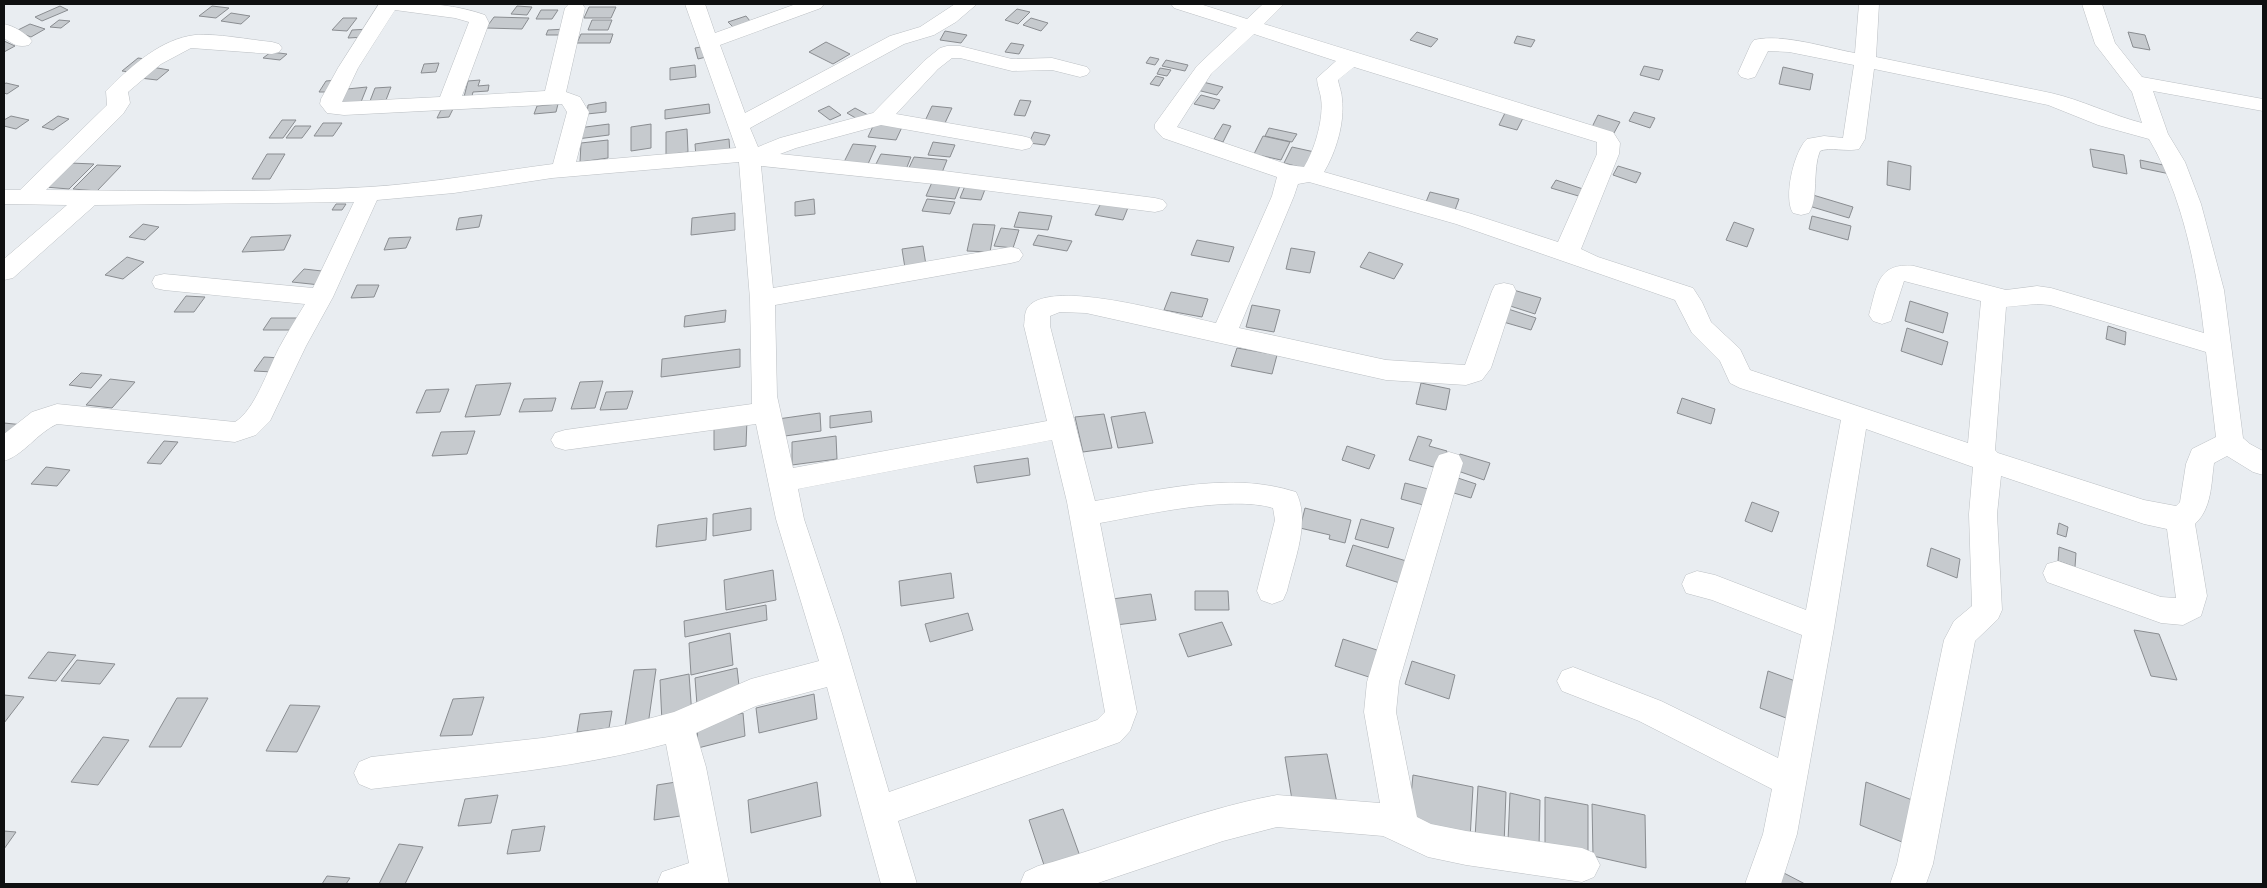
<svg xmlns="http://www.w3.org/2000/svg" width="2267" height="888" font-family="'PT Sans Narrow',sans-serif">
<rect width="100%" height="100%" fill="#e9edf1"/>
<g fill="#c6cace" stroke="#8a8d91">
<polygon points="60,6 68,10 42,21 35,17"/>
<polygon points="212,6 229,8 216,18 199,16"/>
<polygon points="517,6 532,7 527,15 511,14"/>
<polygon points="589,7 616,7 611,18 584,18"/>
<polygon points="1017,9 1030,12 1018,24 1005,20"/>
<polygon points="541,10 558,10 552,19 536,19"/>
<polygon points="231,13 250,16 241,24 221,21"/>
<polygon points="746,16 750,21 733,27 728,22"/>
<polygon points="494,17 529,18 522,29 486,28"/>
<polygon points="343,18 357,18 347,31 332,30"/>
<polygon points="1031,18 1048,23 1041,31 1023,25"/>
<polygon points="59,20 70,21 61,28 50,27"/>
<polygon points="592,20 612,20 608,30 588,30"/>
<polygon points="30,24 45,29 31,37 16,31"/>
<polygon points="370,29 366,37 348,38 352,30"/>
<polygon points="567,29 564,35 546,35 548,30"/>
<polygon points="945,31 967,35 961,43 940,40"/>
<polygon points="1417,32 1438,39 1431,47 1410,40"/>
<polygon points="2128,32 2145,35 2150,50 2133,47"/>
<polygon points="581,34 613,34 610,43 577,43"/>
<polygon points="1517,36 1535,40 1531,47 1514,43"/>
<polygon points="4,41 15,46 4,52"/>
<polygon points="826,42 850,54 833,64 809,52"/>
<polygon points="1011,43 1024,45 1019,54 1005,52"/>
<polygon points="707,46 710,56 698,59 695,48"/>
<polygon points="271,52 287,54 280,60 263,58"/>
<polygon points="1150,57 1159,59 1155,65 1146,63"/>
<polygon points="138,58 153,60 137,73 122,71"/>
<polygon points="1166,60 1188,65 1185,71 1162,66"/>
<polygon points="439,63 436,72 421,73 424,64"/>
<polygon points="695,65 696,77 670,80 670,68"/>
<polygon points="1644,66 1663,70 1659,80 1640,75"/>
<polygon points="152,67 169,70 157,80 140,78"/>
<polygon points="1783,67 1813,74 1810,90 1779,84"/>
<polygon points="1160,68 1171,70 1167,76 1157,74"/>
<polygon points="1156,76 1164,78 1159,86 1150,84"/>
<polygon points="338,80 331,92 319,92 326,81"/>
<polygon points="480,80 478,86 489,85 488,91 473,92 472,96 464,97 468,81"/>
<polygon points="1203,82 1223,87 1217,95 1197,90"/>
<polygon points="6,83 19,86 7,94 4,93 4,84"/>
<polygon points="367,87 361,102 340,103 347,89"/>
<polygon points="391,87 386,100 370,101 375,88"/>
<polygon points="1201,95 1220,100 1214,109 1194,104"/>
<polygon points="1020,100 1031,101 1025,116 1014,115"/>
<polygon points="606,102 606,112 587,114 588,105"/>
<polygon points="558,104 556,112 534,114 537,106"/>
<polygon points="709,104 710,113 665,119 665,110"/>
<polygon points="829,106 841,115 830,120 818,111"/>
<polygon points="932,106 952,108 945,123 925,121"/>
<polygon points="855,108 868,115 859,120 847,113"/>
<polygon points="453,109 449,117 437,118 441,110"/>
<polygon points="1507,109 1525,114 1517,130 1499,125"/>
<polygon points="1634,112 1655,118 1650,128 1629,121"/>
<polygon points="1598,115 1620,122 1614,133 1592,127"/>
<polygon points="11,116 29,120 16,129 4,126 4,120"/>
<polygon points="58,116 69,119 53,130 42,127"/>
<polygon points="282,120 296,120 283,138 269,138"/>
<polygon points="875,122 903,125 896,140 868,137"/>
<polygon points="323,123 342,123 333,136 314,136"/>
<polygon points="609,124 609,135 577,139 578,128"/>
<polygon points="651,124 651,148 631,151 631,127"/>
<polygon points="1223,124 1231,126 1223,142 1214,139"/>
<polygon points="295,126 311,126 302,138 286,138"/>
<polygon points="1269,128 1297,134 1292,142 1265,136"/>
<polygon points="687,129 688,152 666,155 666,132"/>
<polygon points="1034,132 1050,135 1045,145 1029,143"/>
<polygon points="1263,136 1290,142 1281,160 1254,154"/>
<polygon points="729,139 730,153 696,157 695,144"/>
<polygon points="608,140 608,158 580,162 581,143"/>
<polygon points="933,142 955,145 950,157 928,155"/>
<polygon points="853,144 876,146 868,164 844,162"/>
<polygon points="1292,147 1319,153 1311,170 1284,163"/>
<polygon points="2090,149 2124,155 2127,174 2093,167"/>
<polygon points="267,154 285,154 270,179 252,179"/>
<polygon points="881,154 911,157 905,172 874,168"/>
<polygon points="914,157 947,160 941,175 907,172"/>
<polygon points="2140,160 2168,166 2170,174 2141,168"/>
<polygon points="1888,161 1911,166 1910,190 1887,185"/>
<polygon points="70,163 94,164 69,189 45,187"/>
<polygon points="97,165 121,166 97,191 73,189"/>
<polygon points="1618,166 1641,173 1636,183 1613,175"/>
<polygon points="933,180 961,183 955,199 926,196"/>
<polygon points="1556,180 1586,190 1582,197 1551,188"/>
<polygon points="967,181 987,184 981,200 960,198"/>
<polygon points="1430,192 1459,199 1454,213 1424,207"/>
<polygon points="1813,195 1853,207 1849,218 1809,206"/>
<polygon points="814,199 815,214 795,216 795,202"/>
<polygon points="927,199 955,202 950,214 922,211"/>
<polygon points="1102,201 1129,205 1123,220 1095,215"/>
<polygon points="336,204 346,204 342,210 332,210"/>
<polygon points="1019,212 1052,216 1048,230 1014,227"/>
<polygon points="735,213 735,230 691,235 692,218"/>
<polygon points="482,215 479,227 456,230 459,218"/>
<polygon points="1812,216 1851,226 1848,240 1809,229"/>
<polygon points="1734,222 1754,229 1747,247 1726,240"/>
<polygon points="143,224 159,227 145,240 129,237"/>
<polygon points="973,224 995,225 990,252 967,251"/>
<polygon points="1001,228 1019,230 1013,248 994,246"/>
<polygon points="291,235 284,250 242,252 251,237"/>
<polygon points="1038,235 1072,241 1067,251 1033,245"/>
<polygon points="411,237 406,248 384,250 389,238"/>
<polygon points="1197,240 1234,247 1229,262 1191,255"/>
<polygon points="923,246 926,265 905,268 902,249"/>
<polygon points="1291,248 1315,252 1310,273 1286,269"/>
<polygon points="1369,252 1403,264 1394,279 1360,267"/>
<polygon points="127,257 144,262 123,279 105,275"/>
<polygon points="304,269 331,272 320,285 292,282"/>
<polygon points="357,285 379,285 374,297 351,298"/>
<polygon points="1510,289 1541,298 1535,314 1504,304"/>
<polygon points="1171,292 1208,299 1202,317 1164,310"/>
<polygon points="186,296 205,297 194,312 174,312"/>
<polygon points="1910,301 1948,313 1943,333 1905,321"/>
<polygon points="1252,305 1280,310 1274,332 1246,327"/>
<polygon points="1505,308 1536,318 1531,330 1500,321"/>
<polygon points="726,310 725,322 684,327 685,316"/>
<polygon points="271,318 299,318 291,330 263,330"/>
<polygon points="2108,326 2126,332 2125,345 2106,339"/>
<polygon points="1907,328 1948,342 1942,365 1901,351"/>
<polygon points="1237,348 1277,355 1272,374 1231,366"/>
<polygon points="740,349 740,367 661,377 662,359"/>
<polygon points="264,357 282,358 273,372 254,371"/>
<polygon points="81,373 102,375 91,388 69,385"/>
<polygon points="110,379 135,382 112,408 86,405"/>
<polygon points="603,381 595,408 571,409 580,382"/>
<polygon points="511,383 500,415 465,417 476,385"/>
<polygon points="1421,383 1450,389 1446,410 1416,404"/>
<polygon points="449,389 440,412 416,413 426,390"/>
<polygon points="633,391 627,409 600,410 606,392"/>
<polygon points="556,398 552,411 519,412 524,399"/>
<polygon points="1682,398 1715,409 1711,424 1677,413"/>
<polygon points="871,411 872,422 830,428 830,416"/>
<polygon points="1145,412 1153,443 1118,448 1111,417"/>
<polygon points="820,413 821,431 778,437 778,419"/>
<polygon points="1104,414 1112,448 1083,452 1075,417"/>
<polygon points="747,419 746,446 714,450 714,424"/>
<polygon points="4,423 24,425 12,438 4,437"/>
<polygon points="475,431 467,454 432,456 441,432"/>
<polygon points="836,436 837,459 792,465 792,442"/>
<polygon points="1418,436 1432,440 1429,446 1447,451 1440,469 1409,460"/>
<polygon points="164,441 178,442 161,464 147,463"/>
<polygon points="1347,446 1375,455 1369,469 1342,460"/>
<polygon points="1460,454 1490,463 1484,480 1455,470"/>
<polygon points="1028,458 1030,475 977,483 974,466"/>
<polygon points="46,467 70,470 57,486 31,484"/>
<polygon points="1452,476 1476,484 1471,498 1447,491"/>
<polygon points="1405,483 1432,490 1427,506 1401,499"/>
<polygon points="1752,502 1779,512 1772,532 1745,521"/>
<polygon points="751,508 751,530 713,536 713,514"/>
<polygon points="1305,508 1351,520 1345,543 1329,539 1330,535 1300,528"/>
<polygon points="707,518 706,540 656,547 658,525"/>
<polygon points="1361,519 1394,528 1388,548 1355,539"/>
<polygon points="2059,523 2068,527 2066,537 2057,534"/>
<polygon points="1353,545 1413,563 1406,585 1346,566"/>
<polygon points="2059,547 2076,553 2075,567 2058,561"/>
<polygon points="1931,548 1960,559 1957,578 1927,566"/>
<polygon points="773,570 776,600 726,610 724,580"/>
<polygon points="951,573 954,598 901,606 899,581"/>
<polygon points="1195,591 1228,591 1229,610 1195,610"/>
<polygon points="1151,594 1156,620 1116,625 1112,599"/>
<polygon points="766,605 767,620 685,637 684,621"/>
<polygon points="968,613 973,630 930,642 925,624"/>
<polygon points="1222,622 1232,645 1188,657 1179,634"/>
<polygon points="2134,630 2159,634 2177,680 2151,676"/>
<polygon points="730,633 733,665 691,675 689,643"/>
<polygon points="1343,639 1383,652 1375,679 1335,666"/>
<polygon points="48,652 76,655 56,681 28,678"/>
<polygon points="77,660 115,664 100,684 61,681"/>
<polygon points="1412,661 1455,675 1449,699 1405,684"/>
<polygon points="737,668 740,695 697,705 695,678"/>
<polygon points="656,669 648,725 625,727 634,670"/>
<polygon points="1768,671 1806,685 1799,723 1760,708"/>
<polygon points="689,674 692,716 662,723 660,680"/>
<polygon points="814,694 817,719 759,733 756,708"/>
<polygon points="4,695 24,697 4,723"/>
<polygon points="484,697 472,735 440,736 453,699"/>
<polygon points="177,698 208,698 181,747 149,747"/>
<polygon points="290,705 320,706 297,752 266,751"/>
<polygon points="612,711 609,728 577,732 580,714"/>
<polygon points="743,713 745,736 698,748 697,724"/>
<polygon points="103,737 129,740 98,785 71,782"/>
<polygon points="1327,754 1337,803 1293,806 1285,757"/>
<polygon points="1413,775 1473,787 1470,839 1408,825"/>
<polygon points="689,780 687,815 654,820 657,785"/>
<polygon points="817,782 821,816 751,833 748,800"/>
<polygon points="1866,782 1912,800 1907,844 1860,825"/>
<polygon points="1478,786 1506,792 1504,845 1475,838"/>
<polygon points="1510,793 1540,800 1539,847 1508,841"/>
<polygon points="498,795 491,823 458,826 465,799"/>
<polygon points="1545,797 1588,805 1588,855 1545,846"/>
<polygon points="1592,804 1645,815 1646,868 1593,856"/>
<polygon points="1063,809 1081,859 1046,871 1029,820"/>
<polygon points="545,826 540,851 507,854 512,830"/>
<polygon points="4,831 16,832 4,849"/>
<polygon points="399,844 423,847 405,884 379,884"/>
<polygon points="1782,872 1805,884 1778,884"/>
<polygon points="327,876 350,878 346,884 322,884"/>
</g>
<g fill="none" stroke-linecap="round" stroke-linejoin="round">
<defs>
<g id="minor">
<path d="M379 4C415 2 451 3 485 15L489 23 462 96 545 91 565 8 569 4H582L585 8 566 92 580 97 589 112 576 162 736 148 685 4H705L715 33 796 4H824L821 8 720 45 745 113 890 36 920 27 955 4H977L956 22 934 35 904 44 750 128 758 147 780 138 873 113 924 61 940 48 947 46H960L1012 59 1052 58 1087 67 1090 71 1087 75 1080 77 1052 70 1012 71 960 58H952L938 69 896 114 1022 136 1030 138 1033 143 1030 148 1022 150 881 125 796 148 780 154 944 171 1155 198 1163 200 1167 205 1163 210 1155 212 944 185 761 166 773 288 1011 247 1019 249 1023 255 1019 261 1011 263 775 305 777 396 793 468 1047 421 1024 326C1025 320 1024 313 1028 307 1052 277 1181 316 1216 323L1272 196 1277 177 1163 138 1155 129V124L1197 66 1237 28 1174 8 1171 4H1200L1247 19 1263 4H1284L1264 24 1613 132 1620 143 1619 154 1581 249 1598 257 1693 288 1702 302 1711 322 1740 349 1750 370 1968 443 1981 301 1904 281 1891 321 1882 324 1873 321 1869 315C1877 287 1877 262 1914 266L2006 290 2037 286 2051 288 2204 333C2197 269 2182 194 2149 139L2098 125 2048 105 1874 69 1865 139 1859 149C1847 152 1829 147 1820 151 1812 170 1819 198 1809 213L1801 215 1793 213C1783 198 1794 151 1807 139L1824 136 1843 138 1854 65 1789 52 1768 51 1755 77 1748 79 1741 77 1738 73 1751 44 1754 40C1782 33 1827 48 1855 53L1859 4H1879L1876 57 2051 93C2082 100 2111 115 2142 123L2132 92 2095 44 2082 4H2102L2115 43 2142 77 2263 99V111L2153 91 2168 134 2185 162 2201 204 2224 290 2243 438 2250 444 2263 451V475L2253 472 2227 456 2214 463C2211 484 2212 508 2195 524L2207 596 2201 616 2183 625 2161 623 2047 582 2043 573 2047 564 2058 561 2161 597 2176 598 2167 529 2144 524 2001 476 1997 514 2002 610 1998 619 1975 641 1933 864 1926 884H1890L1897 864 1944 640 1954 621 1972 606 1969 514 1973 467 1866 429 1834 628 1797 834 1781 884H1745L1763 834 1772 789 1639 721 1562 691 1557 681 1562 671 1573 667 1661 701 1778 758 1802 635 1712 600 1686 593 1682 584 1686 575 1697 571 1715 575 1806 610 1841 420 1740 388 1730 383 1720 361 1692 333 1675 300 1456 224 1309 182 1298 184 1294 196 1239 328 1386 360 1465 365 1492 291 1495 285 1504 283 1513 285 1516 291 1491 368 1482 380 1466 385 1386 380 1086 313 1060 312 1050 316V326L1095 501C1160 490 1231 471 1296 492 1311 522 1294 560 1287 591L1283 600 1272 604 1261 600 1257 591 1275 520 1273 508C1231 495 1144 515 1100 523L1137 712 1130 731 1120 742 898 821 917 884H881L827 687 756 706 696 733 706 767 729 884H657L662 872 689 863 666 744C570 770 470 777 371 789L359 784 354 773 359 762 371 757 542 738 621 726 674 712 751 679 819 661 776 519 756 424 565 450 555 447 551 440 555 433 565 430 752 404 750 299 739 162 552 178 454 193 377 200 333 297 306 346 270 421 256 435 235 442 57 424C37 433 24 455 4 461V434L32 412 57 404 235 422C255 410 268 369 279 348 287 333 296 319 305 304L164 290 155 288 152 282 155 276 164 274 313 288 354 202 95 205 13 278 4 280V259L67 205 4 204V190H20L107 105 106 91 110 87C133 65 161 39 195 35 215 33 251 40 272 42L279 44 282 48 279 52 272 54 191 48 161 64 128 92 130 103 123 114 46 190C153 191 262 193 369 187 431 183 492 172 553 164L567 112 562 104 344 115 327 113 320 104 321 99 338 68ZM395 10 455 18 469 22 440 97 342 102 358 68ZM1254 34 1336 61 1317 78C1317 85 1320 91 1321 98 1324 118 1315 149 1304 167L1289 165 1177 127 1211 74ZM1354 67 1597 142V154L1558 242 1472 214 1324 172C1336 152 1345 122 1342 99 1342 93 1339 86 1338 80ZM2037 304 2050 305 2206 352 2216 437 2192 449 2186 464 2180 502 2176 506 2144 500 1998 453 1995 450 2006 307ZM1052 440 1067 502 1105 712 1097 720 889 792 842 633 804 519 798 489Z"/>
<path d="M4 24C14 26 26 33 32 41L29 45C18 48 13 44 4 38Z"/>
<path d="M1449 452 1459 455 1463 463 1399 682 1396 712 1417 817 1431 824 1466 831 1582 848 1594 853 1600 865 1594 877 1582 882 1466 865 1428 857 1383 836 1277 827 1223 841 1095 884H1020L1025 872 1038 866C1118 844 1195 810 1277 795L1380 803 1364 712 1367 682 1435 463 1439 455Z"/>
</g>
</defs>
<use href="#minor" stroke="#bcc0c4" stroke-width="1"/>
<use href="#minor" fill="#fff" fill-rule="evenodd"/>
</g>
<rect width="2267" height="888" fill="none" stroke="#0f1011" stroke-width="10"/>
</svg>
